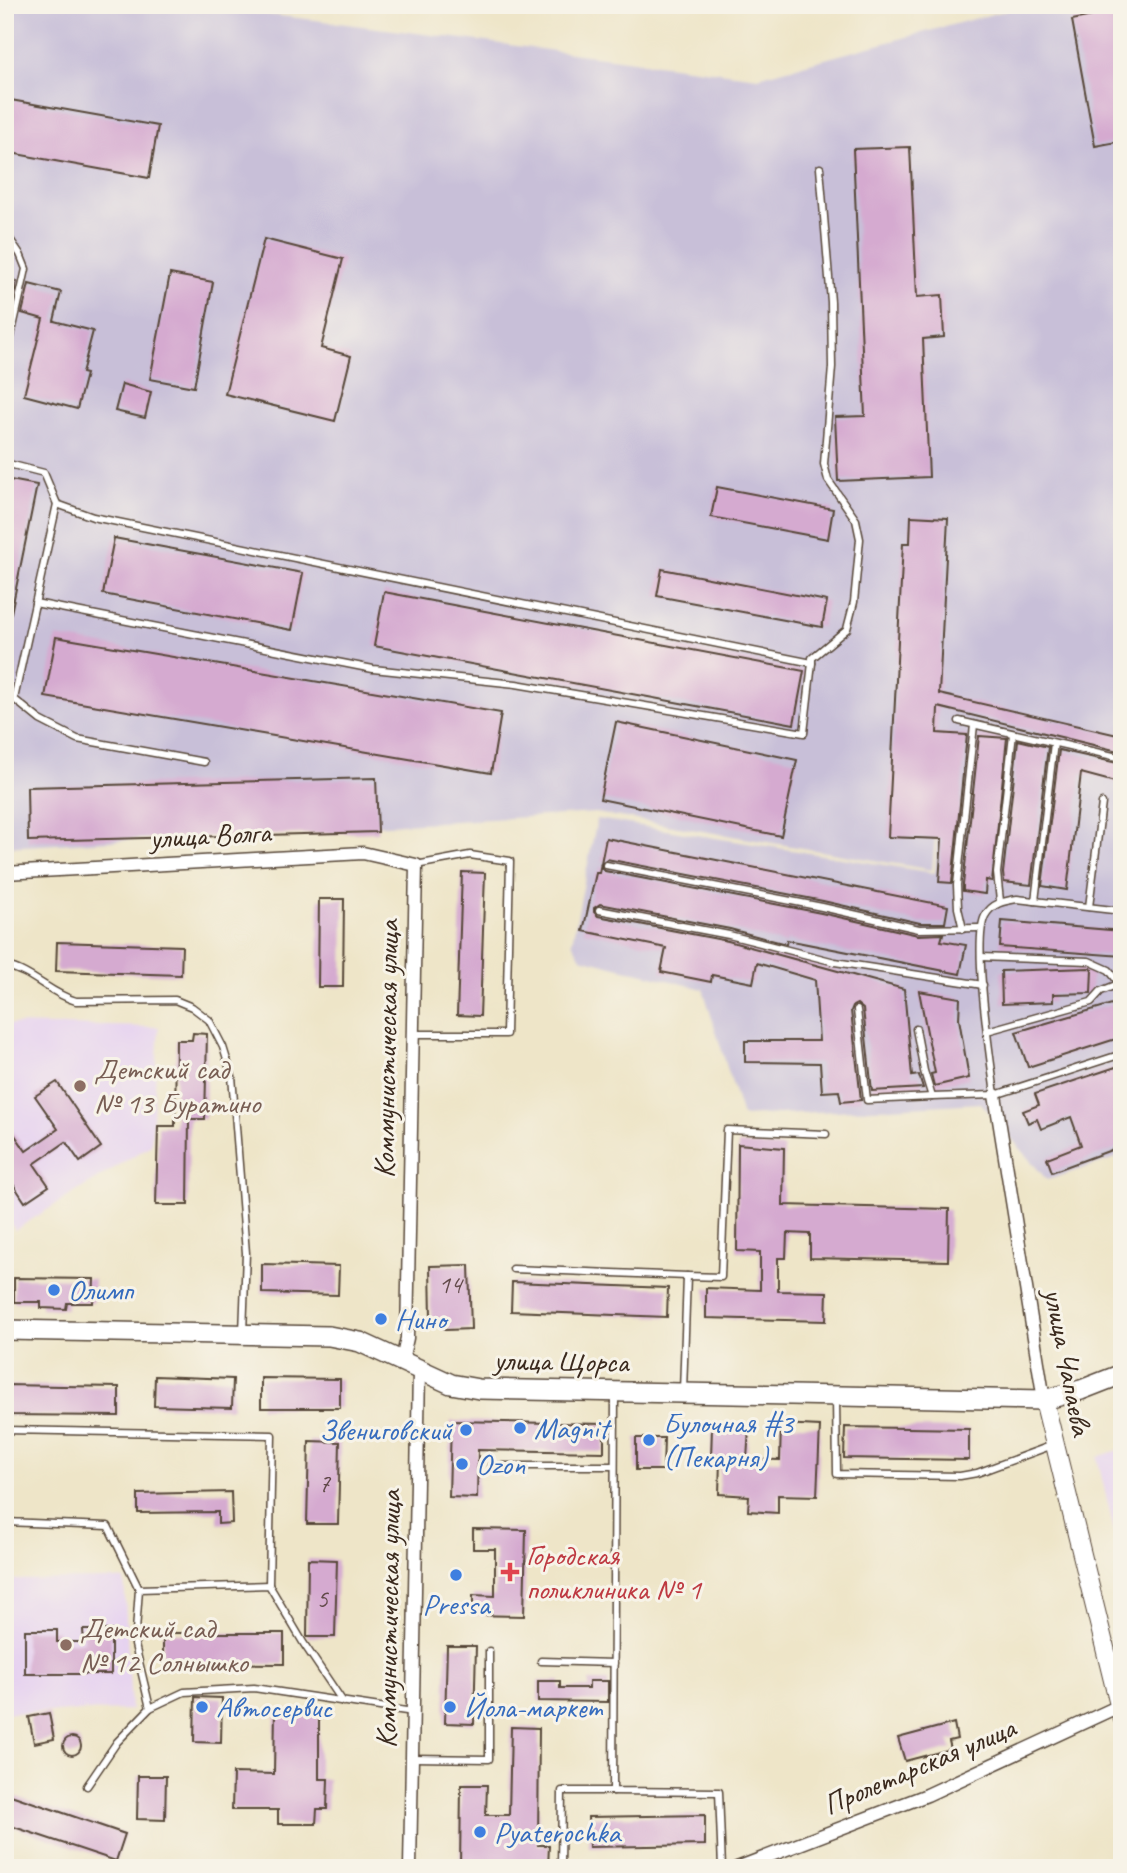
<svg xmlns="http://www.w3.org/2000/svg" width="1127" height="1873" font-family="Caveat,sans-serif">
<rect width="100%" height="100%" fill="#f7f3e8"/>
<filter id="ink" filterUnits="userSpaceOnUse"><feTurbulence type="fractalNoise" baseFrequency=".0143" numOctaves="2"/><feDisplacementMap in="SourceGraphic" scale="14" xChannelSelector="R" yChannelSelector="G"/><feConvolveMatrix kernelMatrix="1 2 1 2 8 2 1 2 1" color-interpolation-filters="sRGB"/></filter>
<filter id="wash" filterUnits="userSpaceOnUse"><feTurbulence type="fractalNoise" baseFrequency=".00686" numOctaves="4" result="noise"/><feDisplacementMap in="SourceGraphic" scale="28" xChannelSelector="R" yChannelSelector="G"/><feGaussianBlur stdDeviation="1.57" result="paint"/><feColorMatrix in="noise" values="0 0 0 0 0 0 0 0 0 0 0 0 0 0 0 0 0 1.4 0 .05"/><feComposite in="paint" operator="in"/></filter>
<g filter="url(#wash)">
<rect width="100%" height="100%" fill="#eee5c8"/>
<g fill="#e6d2f0">
<polygon points="5,1024 159,1027 151,1145 15,1230 5,1214"/>
<polygon points="1122,1449 1122,1565 1097,1457"/>
<polygon points="124,1579 131,1710 5,1713 5,1580"/>
</g>
<polygon fill="#c8bfd8" points="5,5 182,5 315,20 758,77 1026,5 1122,5 1122,1156 1047,1180 981,1103 742,1116 703,989 581,958 572,942 597,819 935,873 946,721 932,870 596,813 5,847"/>
<g id="blocks">
<g fill="#d5aad0">
<polygon points="1122,10 1122,141 1095,146 1072,20"/>
<polygon points="5,99 158,126 149,178 5,152"/>
<polygon points="910,147 917,297 942,295 944,337 923,339 929,477 838,481 835,417 865,416 853,149"/>
<polygon points="264,239 343,259 321,348 351,356 335,421 225,394"/>
<polygon points="170,274 213,282 194,387 150,379"/>
<polygon points="5,278 17,281 11,311 5,310"/>
<polygon points="29,284 61,292 54,321 93,331 82,373 86,374 77,409 24,395 43,319 22,313"/>
<polygon points="122,384 151,392 145,418 115,411"/>
<polygon points="5,479 37,485 11,613 5,612"/>
<polygon points="717,487 833,509 828,539 711,517"/>
<polygon points="911,516 948,518 939,694 1122,736 1122,752 938,707 937,733 967,735 952,883 939,882 942,839 888,837 903,543 910,543"/>
<polygon points="114,538 303,573 292,630 103,594"/>
<polygon points="662,569 827,601 822,627 657,596"/>
<polygon points="384,592 804,671 794,724 374,646"/>
<polygon points="56,637 501,713 491,773 45,697"/>
<polygon points="616,722 797,760 781,836 600,799"/>
<polygon points="979,736 1007,738 992,881 986,880 985,894 963,891 963,885"/>
<polygon points="1018,740 1048,747 1031,885 1004,882 1003,873"/>
<polygon points="1059,750 1122,764 1122,784 1081,773 1067,890 1042,886"/>
<polygon points="376,778 378,832 28,841 27,787"/>
<polygon points="606,838 948,906 945,923 920,923 823,901 607,859 601,863"/>
<polygon points="601,863 601,867 605,871 821,913 918,935 943,934 941,941 966,945 960,974 787,940 786,944 730,929 600,904 594,908 594,912 598,916 728,941 904,989 912,1076 919,1075 923,1088 872,1091 863,1009 857,1004 853,1006 851,1011 861,1100 841,1102 839,1091 822,1092 820,1063 745,1062 745,1041 819,1041 815,980 757,963 753,983 712,975 711,982 661,972 666,948 583,931 596,873 599,873"/>
<polygon points="462,872 485,873 480,1016 457,1015"/>
<polygon points="319,899 344,899 343,987 318,987"/>
<polygon points="1002,921 1122,931 1122,956 1000,947"/>
<polygon points="57,942 182,946 181,975 56,971"/>
<polygon points="1090,968 1092,969 1091,993 1053,994 1053,1002 1002,1004 1001,971"/>
<polygon points="919,991 960,998 959,1019 969,1078 934,1086 931,1074 935,1073"/>
<polygon points="1122,1001 1122,1037 1028,1067 1016,1032"/>
<polygon points="193,1033 207,1034 205,1119 189,1119 188,1205 156,1205 158,1126 175,1126 176,1040 192,1040"/>
<polygon points="1122,1065 1122,1146 1052,1172 1047,1158 1081,1145 1071,1117 1041,1129 1037,1119 1028,1123 1023,1111 1039,1105 1035,1094"/>
<polygon points="57,1082 101,1147 80,1162 66,1142 34,1164 49,1186 25,1202 5,1172 5,1121 26,1151 58,1129 35,1096"/>
<polygon points="738,1144 784,1148 783,1205 949,1209 948,1261 810,1258 810,1234 787,1233 786,1258 778,1258 778,1291 827,1292 826,1321 706,1318 706,1288 760,1290 760,1252 737,1251"/>
<polygon points="262,1264 339,1266 338,1295 262,1293"/>
<polygon points="469,1265 471,1329 446,1330 431,1317 430,1266"/>
<polygon points="14,1278 94,1279 93,1303 67,1303 66,1309 41,1308 41,1302 14,1302"/>
<polygon points="512,1282 668,1288 667,1317 511,1311"/>
<polygon points="155,1376 233,1379 232,1408 154,1406"/>
<polygon points="261,1378 340,1379 340,1408 261,1408"/>
<polygon points="5,1385 119,1387 119,1416 5,1415"/>
<polygon points="451,1421 604,1424 604,1452 478,1450 477,1498 449,1497"/>
<polygon points="781,1424 820,1426 817,1496 778,1495 778,1513 748,1511 749,1496 719,1494 720,1459 711,1458 712,1427 749,1429 747,1459 780,1460"/>
<polygon points="845,1427 969,1429 969,1460 844,1458"/>
<polygon points="636,1438 664,1438 663,1470 636,1470"/>
<polygon points="309,1441 340,1442 338,1524 307,1524"/>
<polygon points="231,1492 232,1523 218,1524 218,1512 138,1513 138,1494"/>
<polygon points="473,1529 526,1530 524,1616 473,1615 473,1595 495,1596 495,1549 473,1549"/>
<polygon points="308,1559 337,1560 335,1637 307,1637"/>
<polygon points="25,1630 57,1630 57,1642 84,1642 83,1630 111,1630 111,1674 25,1674"/>
<polygon points="163,1633 284,1633 284,1664 163,1663"/>
<polygon points="447,1646 476,1646 474,1724 445,1723"/>
<polygon points="538,1681 560,1681 560,1688 589,1688 589,1681 608,1681 608,1702 538,1701"/>
<polygon points="195,1697 222,1698 221,1743 194,1742"/>
<polygon points="275,1710 319,1710 319,1779 328,1779 327,1809 317,1809 316,1824 278,1824 278,1810 232,1810 233,1773 274,1774"/>
<polygon points="49,1713 54,1739 34,1743 29,1717"/>
<polygon points="954,1723 957,1739 949,1741 951,1749 905,1761 898,1738"/>
<polygon points="511,1727 539,1728 538,1845 549,1845 548,1868 460,1868 461,1785 487,1785 486,1815 509,1815"/>
<circle cx="72" cy="1746" r="9"/>
<polygon points="138,1776 166,1776 165,1820 137,1819"/>
<polygon points="5,1793 125,1834 116,1861 5,1824"/>
<polygon points="705,1815 705,1845 589,1847 588,1817"/>
</g>
</g>
</g>
<g filter="url(#ink)">
<use href="#blocks" fill-opacity="0" stroke="#564638" stroke-width="2"/>
<g fill="none" stroke-linecap="round" stroke-linejoin="round">
<defs>
<g id="lane">
<polyline points="5,232 20,254 26,269 5,363"/>
<polyline points="5,463 44,473 57,504 93,517 812,663 812,658 847,629 854,602 860,539 856,520 828,480 824,464 832,367 831,302 820,168"/>
<polyline points="35,603 373,669 516,684 804,733 812,663"/>
<polyline points="14,699 40,720 77,739 204,762"/>
<polyline points="5,700 14,699 57,504"/>
<polyline points="959,721 1122,758"/>
<polyline points="606,865 822,907 919,929 980,928"/>
<polyline points="1000,901 997,873 1013,734"/>
<polyline points="1035,901 1054,743"/>
<polyline points="1089,907 1102,803"/>
<polyline points="599,910 729,935 835,962 983,985"/>
<polyline points="963,929 958,908 957,885 974,725"/>
<polyline points="981,957 1089,961 1109,970 1119,983"/>
<path d="M5 966C32 971 50 994 76 1001L175 1000 192 1007 209 1020 223 1047 232 1076 246 1253 243 1333"/>
<polyline points="857,1010 867,1100 932,1097"/>
<polyline points="916,1029 924,1071 932,1097 995,1095 1122,1054"/>
<polyline points="987,1031 1091,1002 1101,991 1121,983"/>
<polyline points="413,1034 506,1034 510,861 470,855 416,865"/>
<path d="M995 1095C991 1062 972 941 985 916 992 903 1004 901 1017 899L1122 911"/>
<polyline points="513,1269 687,1276"/>
<polyline points="683,1391 687,1276 721,1277 727,1130 826,1134"/>
<polyline points="615,1393 613,1791 719,1792 722,1868"/>
<polyline points="836,1398 837,1474 960,1476 977,1473 1053,1445"/>
<polyline points="5,1430 272,1435 269,1585"/>
<polyline points="492,1466 614,1466"/>
<polyline points="5,1522 108,1526 139,1589"/>
<polyline points="541,1661 614,1663"/>
<polyline points="150,1708 135,1645 139,1589 269,1585 304,1644 343,1702"/>
<polyline points="412,1758 489,1759 489,1651"/>
<polyline points="87,1786 117,1742 150,1708 184,1692 254,1688 413,1712"/>
<polyline points="561,1868 562,1791 613,1791"/>
</g>
<g id="street">
<polyline points="5,873 363,853 416,865 407,1338 402,1360"/>
<polyline points="995,1095 1044,1400"/>
<polyline points="410,1868 419,1370"/>
<polyline points="737,1868 927,1795 1119,1706"/>
</g>
<polyline id="secondary" points="1044,1400 1122,1717"/>
<polyline id="primary" points="5,1330 329,1336 360,1342 451,1384 479,1389 1044,1400 1081,1390 1122,1374"/>
</defs>
<use href="#lane" stroke="#564638" stroke-width="9"/>
<use href="#street" stroke="#564638" stroke-width="15"/>
<use href="#secondary" stroke="#564638" stroke-width="20"/>
<use href="#primary" stroke="#564638" stroke-width="22"/>
<use href="#lane" stroke="#fff" stroke-width="6"/>
<use href="#street" stroke="#fff" stroke-width="12"/>
<use href="#secondary" stroke="#fff" stroke-width="18"/>
<use href="#primary" stroke="#fff" stroke-width="19"/>
</g>
</g>
<g fill="#8d6e63" stroke="#f7f3e8" stroke-width="2.5">
<circle cx="80" cy="1086" r="7"/>
<circle cx="66" cy="1645" r="7"/>
</g>
<g fill="#3f7fe0" stroke="#f7f3e8" stroke-width="2.5">
<circle cx="54" cy="1290" r="7"/>
<circle cx="381" cy="1319" r="7"/>
<circle cx="520" cy="1428" r="7"/>
<circle cx="466" cy="1430" r="7"/>
<circle cx="649" cy="1440" r="7"/>
<circle cx="462" cy="1464" r="7"/>
<circle cx="456" cy="1575" r="7"/>
<circle cx="202" cy="1707" r="7"/>
<circle cx="450" cy="1707" r="7"/>
<circle cx="480" cy="1832" r="7"/>
</g>
<path fill="#e0444e" stroke="#f7f3e8" stroke-width="2.5" d="M506.5 1561.5h7v7h7v7h-7v7h-7v-7h-7v-7h7z"/>
<g text-anchor="middle" dominant-baseline="central" stroke-width="6" stroke-linejoin="round" paint-order="stroke">
<g font-size="26" fill="#624a4a">
<text x="450" y="1284">14</text>
<text x="324" y="1483">7</text>
<text x="322" y="1598">5</text>
</g>
<g font-size="30" fill="#3b2a1e" stroke="#f7f3e8">
<text transform="translate(210 835) rotate(-3)">улица Волга</text>
<text transform="translate(386 1049) rotate(-89)">Коммунистическая улица</text>
<text transform="translate(561 1361) rotate(1)">улица Щорса</text>
<text transform="translate(1068 1362) rotate(79)">улица Чапаева</text>
<text transform="translate(388 1619) rotate(-89)">Коммунистическая улица</text>
<text transform="translate(919 1766) rotate(-23)">Пролетарская улица</text>
</g>
<g font-size="30" fill="#785e54" stroke="#f7f3e8" text-anchor="start">
<text x="94" y="1069">Детский сад<tspan x="94" dy="34">№ 13 Буратино</tspan></text>
<text x="80" y="1628">Детский сад<tspan x="80" dy="34">№ 12 Солнышко</tspan></text>
</g>
<g font-size="30" fill="#366cbe" stroke="#f7f3e8" text-anchor="start">
<text x="68" y="1290">Олимп</text>
<text x="395" y="1319">Нино</text>
<text x="663" y="1423">Булочная #3<tspan x="663" dy="34">(Пекарня)</tspan></text>
<text x="534" y="1428">Magnit</text>
<text x="452" y="1430" text-anchor="end">Звениговский</text>
<text x="476" y="1464">Ozon</text>
<text x="456" y="1604" text-anchor="middle">Pressa</text>
<text x="216" y="1707">Автосервис</text>
<text x="464" y="1707">Йола-маркет</text>
<text x="494" y="1832">Pyaterochka</text>
</g>
<g font-size="30" fill="#be3a42" stroke="#f7f3e8" text-anchor="start">
<text x="526" y="1555">Городская<tspan x="526" dy="34">поликлиника № 1</tspan></text>
</g>
</g>
<rect width="1127" height="1873" fill="none" stroke="#f7f3e8" stroke-width="28"/>
</svg>
